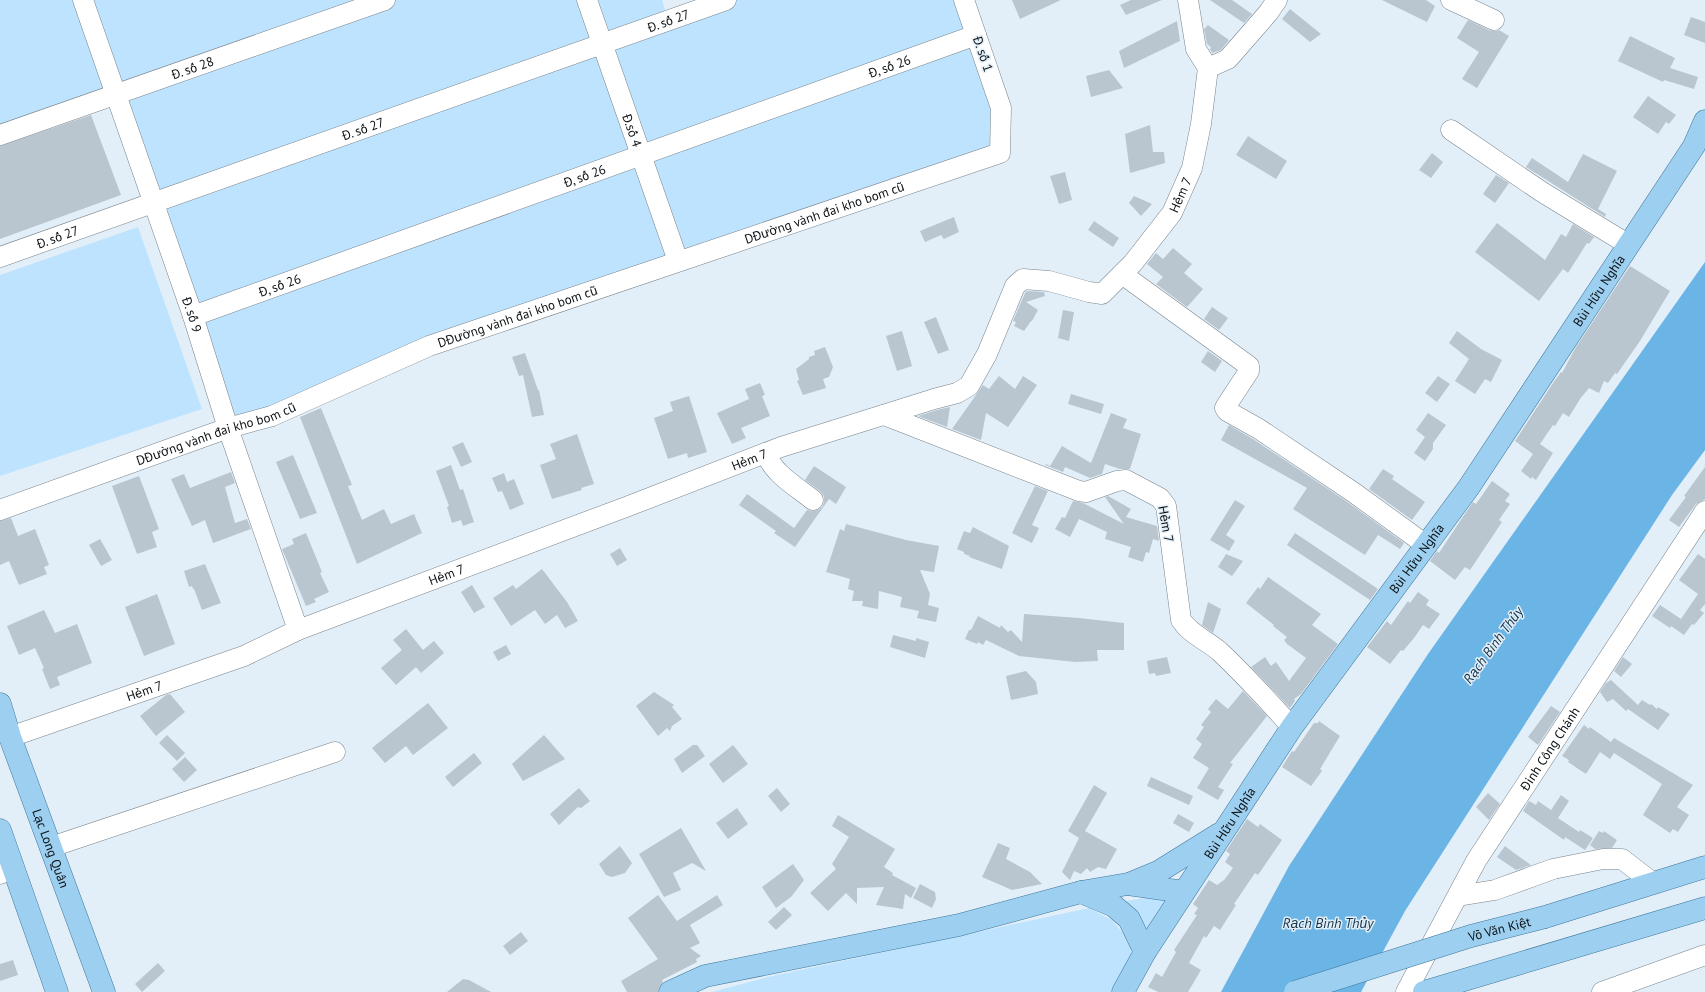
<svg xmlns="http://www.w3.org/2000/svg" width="1705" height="992" font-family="'PT Sans',sans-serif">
<rect width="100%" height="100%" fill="#e3eff8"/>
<g fill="#bee3fe">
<polygon points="0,0 662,0 668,21 726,0 964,0 1001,108 1000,153 678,261 228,428 116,95 0,135"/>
<polygon points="138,227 202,409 0,476 0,275"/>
<polygon points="1170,894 1147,934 1120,902"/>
<polygon points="1089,908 1112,920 1130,942 1132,962 1115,992 712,992 768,977"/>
</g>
<polygon fill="#6bb4e6" points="1705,262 1705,450 1672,495 1405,911 1361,992 1221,992 1289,866 1428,654"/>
<g fill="#bac6cf">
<polygon points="1012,0 1061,0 1020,19"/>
<polygon points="1131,0 1162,0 1126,15 1120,5"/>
<polygon points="1210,0 1232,0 1252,14 1244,23"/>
<polygon points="1382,0 1426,0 1435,6 1427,22"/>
<polygon points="1290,9 1321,34 1310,42 1282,19"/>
<polygon points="1691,17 1705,22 1705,43 1684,35"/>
<polygon points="1468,20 1489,30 1495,31 1499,30 1509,36 1477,88 1462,79 1479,52 1457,38"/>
<polygon points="1177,21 1180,41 1124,68 1119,51"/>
<polygon points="1208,25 1229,40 1221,50 1212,53 1210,49 1211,47 1207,44 1204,29"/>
<polygon points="1630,36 1675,58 1670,68 1698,77 1694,89 1664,80 1663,82 1618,61"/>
<polygon points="1109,70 1123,88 1091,97 1086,76"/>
<polygon points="1648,96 1676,115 1669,124 1666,122 1658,134 1633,117"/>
<polygon points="91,115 121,195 0,239 0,146"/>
<polygon points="1150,125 1153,152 1164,152 1165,163 1130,173 1125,134"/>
<polygon points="1248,136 1287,161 1276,179 1236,155"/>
<polygon points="1432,153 1443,162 1431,178 1419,170"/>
<polygon points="1583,154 1617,171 1598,209 1606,214 1605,217 1526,167 1532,158 1568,182"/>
<polygon points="1065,172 1072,200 1059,204 1050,176"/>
<polygon points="1496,175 1509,183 1495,203 1483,194"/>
<polygon points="1134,196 1152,204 1141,216 1129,203"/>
<polygon points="954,217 959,232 944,239 941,235 925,242 920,231"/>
<polygon points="1094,221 1119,238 1113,247 1088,230"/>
<polygon points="1497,223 1545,260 1561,234 1566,237 1573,224 1594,237 1589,244 1587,243 1568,273 1563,269 1539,301 1475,252"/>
<polygon points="1173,248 1192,264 1184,273 1203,289 1187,307 1156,284 1163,277 1147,264 1156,253 1163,259"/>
<polygon points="1630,266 1670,291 1640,341 1617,374 1615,373 1608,383 1604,381 1599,393 1589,388 1580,399 1569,417 1563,413 1555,426 1553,425 1540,444 1553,453 1536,480 1532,477 1531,479 1521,471 1533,454 1515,441 1553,383 1561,372 1562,373 1576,347"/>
<polygon points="1027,291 1044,292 1045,296 1026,302 1038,310 1032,321 1031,321 1024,331 1014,326 1016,322 1013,321 1025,293"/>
<polygon points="1212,307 1228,318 1219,330 1204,319"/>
<polygon points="1063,310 1074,312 1069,341 1058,338"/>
<polygon points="936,317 949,350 938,354 924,322"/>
<polygon points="902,331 912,366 897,371 886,336"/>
<polygon points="1457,331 1481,349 1502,360 1491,382 1485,379 1475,394 1455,381 1469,359 1449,343"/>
<polygon points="825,347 833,367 829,377 823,379 826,388 803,395 797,381 799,380 796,369 809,359 809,357 815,355 814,351"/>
<polygon points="1208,351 1222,361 1215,372 1201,362"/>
<polygon points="525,353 538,390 539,390 544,415 532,417 523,375 519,376 512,357"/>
<polygon points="999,376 1015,389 1023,376 1037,385 1008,427 986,413 981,440 952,429 983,385 989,389"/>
<polygon points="1438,376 1450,384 1437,402 1425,393"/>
<polygon points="760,383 765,395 762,396 770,416 741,428 746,438 732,444 717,413 749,399 745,389"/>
<polygon points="1071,394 1104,404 1101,414 1068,404"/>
<polygon points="689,396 707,452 688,458 687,453 668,459 654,418 673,411 670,402"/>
<polygon points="950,407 947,427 918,416 937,410"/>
<polygon points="321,408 352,485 348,486 362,520 384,509 391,524 414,514 422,533 357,564 300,417"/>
<polygon points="1111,413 1127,419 1123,428 1141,434 1130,469 1120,469 1105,464 1102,474 1090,478 1065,467 1063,472 1045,465 1046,464 1050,466 1062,446 1091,463"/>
<polygon points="1428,413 1446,425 1433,443 1433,449 1425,461 1414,453 1425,437 1416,430"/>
<polygon points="1229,425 1253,439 1346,501 1404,543 1400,549 1378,535 1365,555 1293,509 1307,488 1221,440"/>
<polygon points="577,434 594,484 581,488 582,490 552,499 540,465 556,459 550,444"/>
<polygon points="463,442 472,462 461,467 452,447"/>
<polygon points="293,455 317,513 300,519 276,462"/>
<polygon points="451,465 460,490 463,489 474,522 463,526 461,520 452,523 447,507 449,506 436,471"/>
<polygon points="814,466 846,487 836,504 829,499 795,547 774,533 776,531 739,505 747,494 794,528 807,510 812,511 818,510 822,507 824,502 824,496 820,491 805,480"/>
<polygon points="1705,467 1705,499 1696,504 1679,527 1669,520 1686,497 1684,496"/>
<polygon points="1383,469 1394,476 1392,479 1425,502 1412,520 1369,489"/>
<polygon points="231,472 235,483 225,487 235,523 247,519 251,529 213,543 205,520 192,526 171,479 184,474 190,488"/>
<polygon points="504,473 507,482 514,479 524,504 510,510 502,491 498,492 492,478"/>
<polygon points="139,476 159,529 152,532 157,547 137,554 112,486"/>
<polygon points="1492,481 1510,494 1505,501 1510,504 1499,520 1502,522 1470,570 1465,567 1455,580 1430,561 1437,551 1439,553 1462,518 1473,502 1476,504"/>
<polygon points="1035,486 1048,491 1032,525 1039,528 1032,543 1012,533"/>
<polygon points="1108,496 1131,509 1126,517 1157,526 1159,541 1153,539 1149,553 1146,552 1143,562 1128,557 1131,547 1105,539 1107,532 1079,519 1070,537 1055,529 1062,517 1065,518 1073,501 1083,503 1124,524 1105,497"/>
<polygon points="1235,500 1245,506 1226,535 1235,541 1229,551 1210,540"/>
<polygon points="11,518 18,536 35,529 49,565 44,567 47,574 19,585 9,561 0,565 0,521"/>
<polygon points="846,524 906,540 939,546 934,572 920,570 930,594 928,605 939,608 936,622 917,618 919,611 900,607 902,597 879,591 878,609 862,606 863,601 852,601 854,591 848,589 850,579 826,572 840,529 844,531"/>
<polygon points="973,527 1009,546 1002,569 969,557 970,556 964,554 964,552 957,549 964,531 970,533"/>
<polygon points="306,533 322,572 320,573 329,592 314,599 316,602 306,606 282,549 294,544 292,539"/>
<polygon points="1295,533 1378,589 1370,600 1287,545"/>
<polygon points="100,539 112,560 101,566 89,545"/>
<polygon points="620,548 627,560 617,566 610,554"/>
<polygon points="1226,554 1243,561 1232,576 1218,567"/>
<polygon points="1698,554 1705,559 1705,604 1700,610 1704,613 1694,625 1692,624 1684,635 1671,626 1670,628 1652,616 1660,605 1681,619 1698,594 1679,580"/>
<polygon points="205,564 221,603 202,610 194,589 193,589 192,586 189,587 184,571"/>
<polygon points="542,569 567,602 578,621 565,628 557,615 545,624 535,610 511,626 493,598 513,585 516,589"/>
<polygon points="1268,577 1321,614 1312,625 1338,644 1301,694 1294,699 1295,701 1290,708 1251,667 1265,657 1271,666 1276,662 1289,681 1306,658 1287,644 1284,640 1287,637 1273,626 1274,625 1246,603 1258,587 1260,589"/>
<polygon points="472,585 485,607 474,613 461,592"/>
<polygon points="1418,592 1429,600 1426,605 1440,614 1429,629 1423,625 1414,638 1403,651 1401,650 1390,664 1367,647 1387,621 1391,625 1408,601 1410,603"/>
<polygon points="157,594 175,644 144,656 125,607"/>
<polygon points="1208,602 1221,609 1213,633 1202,625"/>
<polygon points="44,610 55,633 77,624 92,663 57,677 60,685 50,689 42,669 44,668 35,648 19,655 7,626"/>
<polygon points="1024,614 1079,618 1124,623 1124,650 1097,650 1098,661 1075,662 1019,656 986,640 983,645 978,642 977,644 965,639 969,630 971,630 978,616 1000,628 1001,625 1008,632 1011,630 1022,642"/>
<polygon points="406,629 423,650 434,641 444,653 421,673 416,667 396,685 381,668 402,650 393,640"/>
<polygon points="893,635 916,641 916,638 929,642 925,658 890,647"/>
<polygon points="506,645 511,654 498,661 493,652"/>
<polygon points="1167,657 1171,673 1156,676 1155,673 1149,674 1147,661"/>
<polygon points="1623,657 1632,664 1621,677 1614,671"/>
<polygon points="1026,671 1036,682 1038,694 1011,700 1006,676"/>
<polygon points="1611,680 1638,705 1642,700 1650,705 1651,704 1657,709 1658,707 1670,714 1658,730 1628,709 1626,711 1613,699 1607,702 1600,692 1606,683"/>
<polygon points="1243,691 1267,716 1230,763 1233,764 1218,787 1224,790 1218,800 1197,788 1209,768 1193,758 1202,744 1196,739 1204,727 1201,725 1211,712 1208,709 1216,699 1228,709"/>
<polygon points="654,692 674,705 672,707 682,719 672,726 670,731 667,728 658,736 636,706"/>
<polygon points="170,694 185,712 156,736 140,716 166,695"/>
<polygon points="428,703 448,728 413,755 406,746 385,763 372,748"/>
<polygon points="1551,706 1560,712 1538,745 1528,737"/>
<polygon points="1319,721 1340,736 1320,769 1322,771 1311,786 1282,767 1292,751 1294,752 1314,723 1318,723"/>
<polygon points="1584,725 1589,729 1590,727 1611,742 1614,738 1693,785 1677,807 1689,815 1678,832 1673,829 1670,833 1643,815 1662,784 1614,753 1610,759 1600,752 1586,774 1568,762 1569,760 1562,756"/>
<polygon points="167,735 185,753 177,761 159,743"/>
<polygon points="544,735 565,759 523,781 512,764"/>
<polygon points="693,745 697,745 705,756 682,773 674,759"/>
<polygon points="733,745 748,764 723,783 709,764"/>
<polygon points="474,753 482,763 453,787 445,777"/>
<polygon points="185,757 197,770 184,782 172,769"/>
<polygon points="1151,777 1193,796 1189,805 1147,786"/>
<polygon points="1094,785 1107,793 1085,831 1117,849 1106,869 1098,867 1090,872 1087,868 1081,874 1074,871 1070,880 1062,872 1079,838 1068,831"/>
<polygon points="579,788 590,801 581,808 578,807 559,825 550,814"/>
<polygon points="777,788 790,804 781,812 768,796"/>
<polygon points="1488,793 1500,804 1489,820 1476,807"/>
<polygon points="1561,795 1569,801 1558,818 1579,832 1580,830 1593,838 1585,850 1565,837 1564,840 1523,811 1529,801 1536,805 1538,801 1551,810"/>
<polygon points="737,808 748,824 728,839 716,823"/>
<polygon points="1178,814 1194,823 1189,832 1173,823"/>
<polygon points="838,815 895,849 884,867 893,873 892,875 916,888 911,898 905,894 903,909 876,905 884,887 857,888 857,904 846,893 828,911 810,893 836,869 832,864 849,837 832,826"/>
<polygon points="1247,819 1258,827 1260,824 1282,840 1258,875 1255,873 1234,904 1236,905 1220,930 1214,926 1206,938 1204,936 1189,963 1201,970 1188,992 1158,992 1148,987 1156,973 1162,977 1176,952 1174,950 1197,915 1194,914 1198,908 1193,904 1209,880 1217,885 1224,880 1233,868 1225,862 1230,854 1226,851"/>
<polygon points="681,828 706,871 692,863 673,873 681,890 664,897 639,854"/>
<polygon points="1599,831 1603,833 1604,831 1617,840 1612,848 1595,849 1590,845"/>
<polygon points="998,843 1010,848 1006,859 1030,872 1042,884 1012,890 982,877"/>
<polygon points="620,846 632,863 625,873 612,877 606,875 599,864"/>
<polygon points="1505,846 1514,853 1531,865 1516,870 1497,857"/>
<polygon points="793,864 804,880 791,897 776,908 762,887"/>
<polygon points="920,884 935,892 936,899 932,908 913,898"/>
<polygon points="658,895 677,921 717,895 723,905 690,925 700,943 690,948 701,956 696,959 697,962 662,980 663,982 660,985 658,992 627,992 621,981 658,959 628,918"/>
<polygon points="784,907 792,915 776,930 768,922"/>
<polygon points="521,932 528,941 510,955 503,946"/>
<polygon points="13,960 18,975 0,981 0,964"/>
<polygon points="158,963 165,971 142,992 135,984"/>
<polygon points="463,979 469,980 491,992 447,992"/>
</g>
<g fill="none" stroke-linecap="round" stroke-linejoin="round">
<defs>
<g id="minor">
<path id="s1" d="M83 0 193 316 228 428 298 630"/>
<path id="s2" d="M587 0 678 261"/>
<polyline points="1188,0 1196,49 1208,68 1228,59 1268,13 1277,0"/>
<polyline points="1451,0 1494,20"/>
<polyline points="1451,130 1542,192 1629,245"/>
<path id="s3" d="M0 135 385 0"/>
<path id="s4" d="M0 257 726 0"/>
<polyline points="1122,274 1249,366 1249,371 1226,406 1225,408 1227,411 1259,429 1353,492 1426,545"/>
<path id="s5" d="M193 316 976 35"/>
<path d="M884 415 1079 491 1086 492 1117 481 1126 480 1160 498 1166 506 1181 620C1190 634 1206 640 1219 651 1245 675 1268 701 1292 727"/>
<path d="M766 453C772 473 797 487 813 500"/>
<path id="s6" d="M0 510 228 428 272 416 429 346 1000 153 1001 108 964 0"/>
<path id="s7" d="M10 737 244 656 298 630 626 507 781 447 934 399 957 393 969 386 987 354 1015 286 1023 279 1049 281 1089 292 1102 294 1133 263 1172 213 1192 168 1201 124 1208 68"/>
<polyline points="51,847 335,752"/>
<polyline points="0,874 13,869"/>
<polyline points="1458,896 1495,890 1553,869 1603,859 1622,859 1653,883"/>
<path id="s8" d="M1406 992 1476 861 1705 511"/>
<polyline points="1602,992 1705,955"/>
</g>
<g id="major">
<path id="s9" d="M0 704 10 737 104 992"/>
<polyline points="0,830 57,992"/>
<polyline points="1129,884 1158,872 1219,834"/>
<polyline points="1081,892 1114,906 1129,919 1145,952"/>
<polyline points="1545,917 1705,867"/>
<polyline points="670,992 705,976 959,925 1081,892 1128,884 1184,892"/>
<path id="s10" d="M1123 992 1145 952 1292 727 1469 487 1694 146 1705 121"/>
<polyline points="1424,992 1705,908"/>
</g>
</defs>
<use href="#minor" stroke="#78838b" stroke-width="21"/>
<use href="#major" stroke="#3f779c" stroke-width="23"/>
<use href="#minor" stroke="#fff" stroke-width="20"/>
<use href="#major" stroke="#9ccff0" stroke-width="22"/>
<defs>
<g id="major-bridge">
<path id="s11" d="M1295 992 1471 936 1545 917"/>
</g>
</defs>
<use href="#major-bridge" stroke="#3f779c" stroke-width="23" stroke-linecap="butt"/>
<use href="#major-bridge" stroke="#9ccff0" stroke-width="22"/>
</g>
<g text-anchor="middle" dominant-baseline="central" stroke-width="3" stroke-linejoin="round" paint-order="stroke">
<g font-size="13" fill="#0c1013" stroke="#e3eff8">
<text stroke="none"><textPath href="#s4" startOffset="709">Đ. số 27</textPath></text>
<text transform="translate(983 54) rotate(71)">Đ. số 1</text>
<text stroke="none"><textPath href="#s5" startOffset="740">Đ, số 26</textPath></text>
<text stroke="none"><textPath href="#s3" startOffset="204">Đ. số 28</textPath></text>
<text stroke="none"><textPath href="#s4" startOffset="385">Đ. số 27</textPath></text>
<text stroke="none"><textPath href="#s2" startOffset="138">Đ.số 4</textPath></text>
<text stroke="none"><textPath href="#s5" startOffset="416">Đ, số 26</textPath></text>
<text stroke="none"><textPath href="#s7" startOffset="1351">Hẻm 7</textPath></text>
<text stroke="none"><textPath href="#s6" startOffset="877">DĐường vành đai kho bom cũ</textPath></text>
<text stroke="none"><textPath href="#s4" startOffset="61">Đ. số 27</textPath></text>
<text stroke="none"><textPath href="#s5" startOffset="92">Đ, số 26</textPath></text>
<text stroke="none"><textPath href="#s10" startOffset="848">Bùi Hữu Nghĩa</textPath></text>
<text stroke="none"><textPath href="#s1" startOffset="333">Đ. số 9</textPath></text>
<text stroke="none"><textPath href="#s6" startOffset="553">DĐường vành đai kho bom cũ</textPath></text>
<text stroke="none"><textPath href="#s6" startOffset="229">DĐường vành đai kho bom cũ</textPath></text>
<text stroke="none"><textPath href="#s7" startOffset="790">Hẻm 7</textPath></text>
<text transform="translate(1166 524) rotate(80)">Hẻm 7</text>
<text stroke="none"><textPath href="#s10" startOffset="524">Bùi Hữu Nghĩa</textPath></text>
<text stroke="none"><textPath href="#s7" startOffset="466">Hẻm 7</textPath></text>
<text stroke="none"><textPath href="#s7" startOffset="142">Hẻm 7</textPath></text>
<text stroke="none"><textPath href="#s8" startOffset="283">Đinh Công Chánh</textPath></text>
<text stroke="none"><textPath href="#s10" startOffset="200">Bùi Hữu Nghĩa</textPath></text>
<text stroke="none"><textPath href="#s9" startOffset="153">Lạc Long Quân</textPath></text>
<text stroke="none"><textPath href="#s11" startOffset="214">Võ Văn Kiệt</textPath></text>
</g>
<g font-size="14" font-style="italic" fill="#16364b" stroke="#e3eff8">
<text transform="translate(1493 645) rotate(-54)">Rạch Bình Thủy</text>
<text x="1328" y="923">Rạch Bình Thủy</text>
</g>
</g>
</svg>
